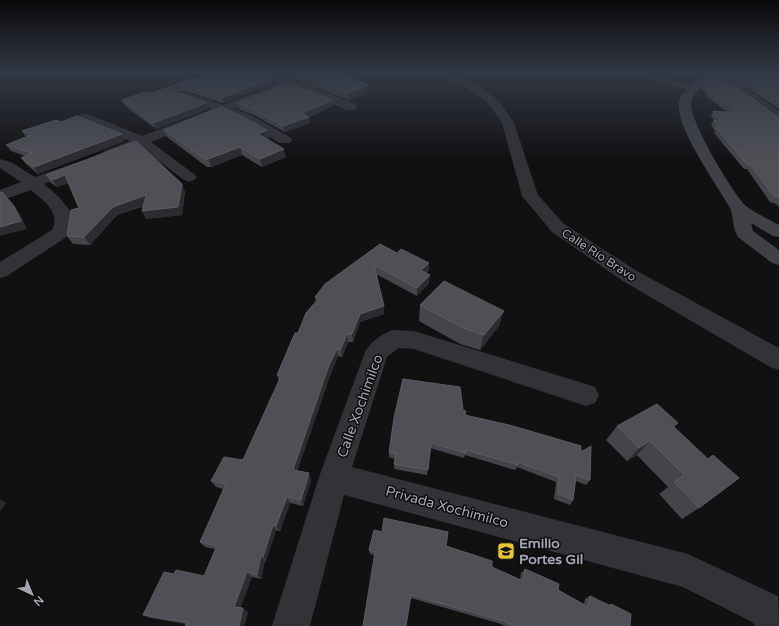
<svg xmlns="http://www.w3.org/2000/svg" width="779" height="626" font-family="'Varela Round',sans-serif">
<rect width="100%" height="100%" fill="#111112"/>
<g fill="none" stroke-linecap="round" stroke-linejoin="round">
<g fill="#323237" fill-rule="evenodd">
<path d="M249 72C285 72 322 91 355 104L357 107 355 110H347L290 87 234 109 251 115 290 137 292 140 290 143H280L243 121 223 113 151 142 194 174 197 177 194 180 189 182 184 180 140 147C129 151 115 160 104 157L102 154 104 151 130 141 80 120 78 117 80 114H88L142 136 212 109 178 96 176 94 178 92H186L223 105 280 83 250 74Z"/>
<polygon points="433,72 447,72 482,88 493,96 502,105 514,123 538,195 564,224 637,271 779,348 779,370 770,367 623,281 552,232 522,196 502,123 493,110 485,100 474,92 434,74"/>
<polygon points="632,72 648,72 698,87 700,89 694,92 690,91 633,74"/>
<path d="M690 72C728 72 749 90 779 111V121L775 120 730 87 691 74Z"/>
<path d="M0 159 11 162 35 177 75 163 80 164 82 167 80 170 44 184 59 197 72 213 73 219 72 227 65 238 7 276 0 278V262L52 230C61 212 44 201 31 190L0 201V190L21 182 0 168Z"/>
<path d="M393 330 414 331 586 384 595 387 599 395 595 403 586 406 414 349 398 348 387 357 352 467 688 554 778 596 779 626H755L752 622 683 587 344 495 310 626H272L319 477 365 352C371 341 382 334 393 330Z"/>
</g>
<path fill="#404147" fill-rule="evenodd" d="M708 72H719C712 82 693 90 691 103 689 120 732 192 745 205 752 212 769 219 779 225V237L773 236 751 223 753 231 779 250V265L772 263 738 237C732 228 734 217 730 208 718 186 675 127 679 103 681 90 698 80 708 72Z"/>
</g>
<g fill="#44454a">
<polygon points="213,72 254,76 253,72 274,83 223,103 186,91 177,91 176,92 208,109 156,129 125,106 122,100 152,93"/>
<polygon points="260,72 335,72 369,93 349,100 290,77"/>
<polygon points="720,72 779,72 779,109 748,88 719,75"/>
<polygon points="704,85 779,117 779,207 776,204 770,202 747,169 744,169 714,133 715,131 711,125 714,120 711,116 713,111 727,112 708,97 702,89"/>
<polygon points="237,103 333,106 309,117 310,123 285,132 252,114 238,109"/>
<polygon points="164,130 267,130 269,138 266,139 286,157 262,167 242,155 211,167 207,167 167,137"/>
<polygon points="22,131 125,141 38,174 26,164 21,158 25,156 11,151 6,145 26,137"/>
<polygon points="46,175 185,191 182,215 146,219 144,206 117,215 90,245 73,244 67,236 79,208 68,183 57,187 51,183"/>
<polygon points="397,253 429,263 429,270 426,273 429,283 417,296 376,274 384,306 384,314 360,322 353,342 348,342 342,357 338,356 331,373 297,471 311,480 303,506 290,503 280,531 276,530 266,561 265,561 261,579 252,577 240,608 248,612 244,626 185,626 186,624 151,618 143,615 174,574 204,576 215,549 205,547 200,542 223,489 216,487 211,481 243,460 279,381 277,375 298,333 316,302 315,297"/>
<polygon points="420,305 499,326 480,350 460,344 419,321"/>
<polygon points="463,410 465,415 581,452 590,480 586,485 576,481 573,500 570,505 554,499 556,482 517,467 515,470 465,455 464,458 430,448 427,475 394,469 395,459 389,457 389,452"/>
<polygon points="678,423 674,427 699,508 682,519 659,494 668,487 637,455 627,461 606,440 617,426"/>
<polygon points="446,546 520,580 521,573 525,569 558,590 584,604 585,599 590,596 609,605 611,604 630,626 505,626 501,624 411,598 374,555 370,554 369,550"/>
</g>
<g fill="#2b2c2f">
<polygon points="273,78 274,83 223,103 221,98"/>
<polygon points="175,85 177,91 174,94 173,88"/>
<polygon points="368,85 369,93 349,100 349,93"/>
<polygon points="333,100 333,106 308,117 309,117 310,123 285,132 283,126 302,113"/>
<polygon points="206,103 208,109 156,129 153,123"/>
<polygon points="267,130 269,138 259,142 258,134"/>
<polygon points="122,134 125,141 38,174 34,167"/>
<polygon points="240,147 242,155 211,167 208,159"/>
<polygon points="284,149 286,157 262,167 260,159"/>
<polygon points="65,175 70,183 57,187 52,180"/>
<polygon points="182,184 185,191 182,215 146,219 142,211"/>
<polygon points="146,195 150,203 117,215 90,245 84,237 113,207"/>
<polygon points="14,206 20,214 27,229 0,236 0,227"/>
<polygon points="429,263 429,270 420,278 421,270"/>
<polygon points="430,275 429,283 417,296 417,288"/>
<polygon points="384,306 384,314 360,322 353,342 352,334 360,314"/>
<polygon points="504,311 499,326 480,350 484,335"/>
<polygon points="347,334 348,342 342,357 341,349"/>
<polygon points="337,349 338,356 331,373 295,477 293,470 329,365"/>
<polygon points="650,441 637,455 627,461 639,448"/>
<polygon points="309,473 311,480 303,506 301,500"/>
<polygon points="287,497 290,503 280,531 276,526"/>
<polygon points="0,499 6,503 0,511"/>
<polygon points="273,525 276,530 266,561 263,557"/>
<polygon points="261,556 265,561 261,579 257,575"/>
<polygon points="247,572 252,577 239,611 234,607"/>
<polygon points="243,608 248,612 244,626 239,626"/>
</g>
<g fill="#4e5055" stroke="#5c5d64">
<polygon points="213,72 242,72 255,76 253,72 254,72 273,78 221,98 185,85 175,85 173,88 176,92 206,103 153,123 122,100 145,92 152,93"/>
<polygon points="293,72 335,72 368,85 349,93"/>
<polygon points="725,72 779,72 779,102 751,84"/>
<polygon points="713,78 732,84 777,116 779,117 779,197 774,196 750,164 747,164 716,128 720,128 713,120 720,121 713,111 738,113 711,93 704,85"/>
<polygon points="289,83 333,100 302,113 309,117 283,126 250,108 237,103"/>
<polygon points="221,107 240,115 267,130 258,134 284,149 260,159 240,147 208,159 204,159 164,130"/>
<polygon points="77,116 122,134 34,167 21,158 32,153 6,145 33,134 22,131 56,120 61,122"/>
<polygon points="136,141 182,184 178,207 142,211 146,195 113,207 84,237 67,236 71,210 79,208 65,175 52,180 46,175"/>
<polygon points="2,192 14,206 21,221 0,227 0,193"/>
<polygon points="380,244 397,253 401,249 429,263 421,270 430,275 417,288 374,265 384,306 360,314 352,334 347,334 341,349 337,349 329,365 293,470 309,473 301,500 287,497 276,526 273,525 263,557 261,556 257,575 247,572 234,607 243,608 239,626 185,626 187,622 143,615 164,572 174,574 176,570 204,576 217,546 200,542 226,484 211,481 224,457 243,460 281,376 277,375 295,333 298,333 306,313 319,298 315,297 325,284"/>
<polygon points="444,281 504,311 484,335 463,328 420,305"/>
<polygon points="403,379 460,387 463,410 466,411 465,415 513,426 581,446 581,452 591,446 590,480 576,475 573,500 558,494 559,477 518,462 518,465 466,450 466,453 431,443 428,470 394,464 396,454 389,452 394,418"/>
<polygon points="657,404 678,423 673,426 708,459 713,455 739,478 699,508 674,482 684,475 650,441 639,448 617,426"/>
<polygon points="384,518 448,532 446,546 492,561 492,567 523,581 525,569 559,584 558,590 588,607 590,596 611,606 611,604 631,614 630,626 514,626 504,621 411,595 406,626 363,626 375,552 369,550 374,530 382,532"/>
</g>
<linearGradient id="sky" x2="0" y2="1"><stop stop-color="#09090a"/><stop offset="0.45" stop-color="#323844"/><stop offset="1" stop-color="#323844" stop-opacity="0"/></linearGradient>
<rect width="779" height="160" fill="url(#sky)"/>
<defs>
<symbol id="school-square" viewBox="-11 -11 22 22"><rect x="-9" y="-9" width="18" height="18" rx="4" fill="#e5c436" stroke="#0c0c0d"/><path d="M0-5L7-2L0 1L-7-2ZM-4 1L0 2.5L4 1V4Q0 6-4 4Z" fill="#111"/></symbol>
</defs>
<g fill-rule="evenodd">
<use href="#school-square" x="496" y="541" width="20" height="20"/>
</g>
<g text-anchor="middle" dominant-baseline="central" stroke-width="3" stroke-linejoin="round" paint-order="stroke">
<g font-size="12" fill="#a3a5b2" stroke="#0c0c0d">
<text transform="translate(599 255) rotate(33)">Calle Río Bravo</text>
</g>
<g font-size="14" fill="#a3a5b2" stroke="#0c0c0d">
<text transform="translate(360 406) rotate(-70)">Calle Xochimilco</text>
<text transform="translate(447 507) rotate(15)">Privada Xochimilco</text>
</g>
<g font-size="14" font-weight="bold" fill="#a3a5b2" stroke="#0c0c0d" text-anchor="start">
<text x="519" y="543">Emilio<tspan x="519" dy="16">Portes Gil</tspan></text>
</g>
</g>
<g transform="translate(32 594) rotate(136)" stroke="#0c0c0d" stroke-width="3" paint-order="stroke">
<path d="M0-3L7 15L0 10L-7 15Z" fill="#a3a5b2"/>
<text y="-6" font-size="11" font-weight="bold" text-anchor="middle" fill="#a3a5b2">N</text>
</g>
</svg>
